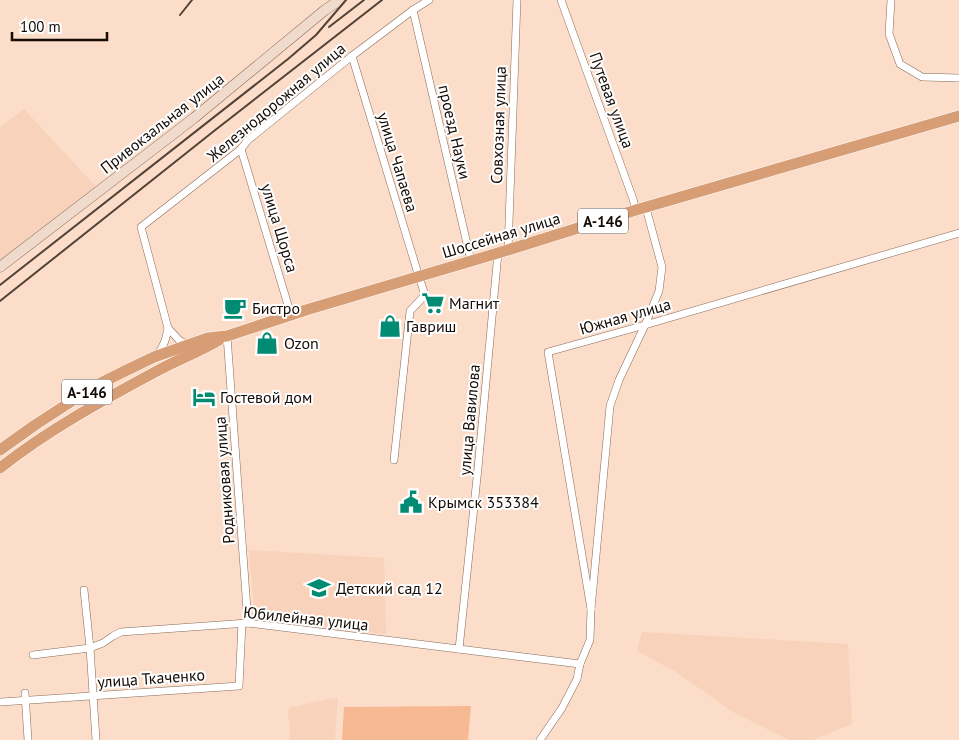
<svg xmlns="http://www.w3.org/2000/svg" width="959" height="740" font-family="'PT Sans',sans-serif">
<rect width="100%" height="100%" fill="#fcddc9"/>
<g fill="#f8d2ba">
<polygon points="24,109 96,187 0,262 0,127"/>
<polygon points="249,550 384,558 386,634 255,619"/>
<polygon points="642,632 848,644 852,724 813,740 789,740 733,712 676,672 637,651"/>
<polygon points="338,698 335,740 290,740 290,724 288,717 289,708 328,699"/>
</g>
<polygon fill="#f6b991" points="471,706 468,740 342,740 344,707"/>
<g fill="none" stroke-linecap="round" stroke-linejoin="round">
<defs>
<g id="minor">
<polyline points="561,0 633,199 636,210"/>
<polyline points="891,0 889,34 900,64 922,77 959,78"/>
<polyline points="413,10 471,261"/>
<polyline points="352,56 419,277 425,295 410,311 394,460"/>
<polyline points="241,149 291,315"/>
<polyline points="508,250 517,0"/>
<polyline points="227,336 248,623"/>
<polyline points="188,345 179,340 168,328 141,227 241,149 248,140 352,56 413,10 429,0"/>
<path d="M157 355C164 346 166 339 168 328"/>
<polyline points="84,590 90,648 96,740"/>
<polyline points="591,609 548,352 645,325 959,233"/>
<polyline points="459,649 478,468 498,253"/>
<polyline points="33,655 90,648 103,643 113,636 121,632 248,623 580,664"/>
<polyline points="25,693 28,740"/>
<polyline points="1,702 239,686 242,623"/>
<polyline points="540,740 562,708 577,679 580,664 590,640 591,609 610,406 619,380 645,325 659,291 662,267 646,208"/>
</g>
<polyline id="secondary" points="0,267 194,118 325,10 340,0"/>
<g id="trunk">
<polyline points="0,450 35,425 95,386 127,370 154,357 188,345 208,338 227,336 306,310 498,253 636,210 959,116"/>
<path d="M0 468C48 430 103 400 157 371 177 360 199 352 219 340"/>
</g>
</defs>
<use href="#minor" stroke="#866b59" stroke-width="8"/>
<use href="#secondary" stroke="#866b59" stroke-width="11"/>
<use href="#trunk" stroke="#fff" stroke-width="12"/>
<use href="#minor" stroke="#fff" stroke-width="7"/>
<use href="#secondary" stroke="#f0dacb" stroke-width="10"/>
<use href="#trunk" stroke="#d79e76" stroke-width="11"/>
<g stroke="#524238" stroke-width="2">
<polyline points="180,15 192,0"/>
<polyline points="329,27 364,0"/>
<polyline points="0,285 288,59 316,35 346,0"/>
<polyline points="0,301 214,131 382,0"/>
</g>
</g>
<defs>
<symbol id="supermarket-bare" viewBox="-9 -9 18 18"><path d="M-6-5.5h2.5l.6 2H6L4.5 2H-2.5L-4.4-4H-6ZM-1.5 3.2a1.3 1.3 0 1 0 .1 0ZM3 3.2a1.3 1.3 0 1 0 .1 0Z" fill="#008b72" stroke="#fff" stroke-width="2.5" paint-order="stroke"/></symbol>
<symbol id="cafe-bare" viewBox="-9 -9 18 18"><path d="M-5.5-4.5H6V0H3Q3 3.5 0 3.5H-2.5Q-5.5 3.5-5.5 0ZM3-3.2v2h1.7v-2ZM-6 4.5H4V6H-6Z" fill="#008b72" stroke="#fff" stroke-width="2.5" paint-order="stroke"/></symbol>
<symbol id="shop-bare" viewBox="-9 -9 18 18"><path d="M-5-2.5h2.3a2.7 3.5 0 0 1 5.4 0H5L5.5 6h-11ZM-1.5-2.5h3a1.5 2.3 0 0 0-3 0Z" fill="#008b72" stroke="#fff" stroke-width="2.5" paint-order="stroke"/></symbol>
<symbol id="hotel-bare" viewBox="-9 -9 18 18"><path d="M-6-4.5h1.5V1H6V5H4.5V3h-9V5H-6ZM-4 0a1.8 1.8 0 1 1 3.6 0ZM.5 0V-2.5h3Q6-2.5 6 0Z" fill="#008b72" stroke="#fff" stroke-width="2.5" paint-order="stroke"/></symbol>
<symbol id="civic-bare" viewBox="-9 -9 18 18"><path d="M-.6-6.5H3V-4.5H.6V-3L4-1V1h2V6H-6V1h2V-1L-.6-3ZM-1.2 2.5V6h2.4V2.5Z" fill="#008b72" stroke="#fff" stroke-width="2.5" paint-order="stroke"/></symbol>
<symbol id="school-bare" viewBox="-9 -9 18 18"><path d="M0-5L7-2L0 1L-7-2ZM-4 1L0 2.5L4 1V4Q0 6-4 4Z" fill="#008b72" stroke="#fff" stroke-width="2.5" paint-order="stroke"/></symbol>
</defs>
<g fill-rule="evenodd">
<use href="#supermarket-bare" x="417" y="287" width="32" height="32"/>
<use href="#cafe-bare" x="219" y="292" width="32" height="32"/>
<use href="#shop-bare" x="374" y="310" width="32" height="32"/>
<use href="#shop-bare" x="251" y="327" width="32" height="32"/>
<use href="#hotel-bare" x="188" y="381" width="32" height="32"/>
<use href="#civic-bare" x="395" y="486" width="32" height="32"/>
<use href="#school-bare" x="303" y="572" width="32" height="32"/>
</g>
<g text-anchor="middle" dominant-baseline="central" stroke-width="4" stroke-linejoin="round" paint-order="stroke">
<g fill="#fff" stroke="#5b5450" stroke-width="1">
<rect x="578" y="208.5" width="50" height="25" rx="4"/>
<rect x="62" y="379.5" width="50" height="25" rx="4"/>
</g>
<g font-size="15" font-weight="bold" fill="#150b05">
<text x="603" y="221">А-146</text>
<text x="87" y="392">А-146</text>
</g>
<g font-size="16" fill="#150b05" stroke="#fff">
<text transform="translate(612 100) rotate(70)">Путевая улица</text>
<text transform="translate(276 102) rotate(-40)">Железнодорожная улица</text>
<text transform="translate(162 123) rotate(-38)">Привокзальная улица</text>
<text transform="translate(498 125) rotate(-88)">Совхозная улица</text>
<text transform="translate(455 132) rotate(77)">проезд Науки</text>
<text transform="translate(398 162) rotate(73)">улица Чапаева</text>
<text transform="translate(280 228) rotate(73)">улица Щорса</text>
<text transform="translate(501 235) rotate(-17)">Шоссейная улица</text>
<text transform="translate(625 316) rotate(-16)">Южная улица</text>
<text transform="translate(469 420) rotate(-85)">улица Вавилова</text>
<text transform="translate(224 480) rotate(-94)">Родниковая улица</text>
<text transform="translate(306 618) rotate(6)">Юбилейная улица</text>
<text transform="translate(151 678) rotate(-4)">улица Ткаченко</text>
</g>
<g font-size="16" fill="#150b05" stroke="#fff" text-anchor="start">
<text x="449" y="303">Магнит</text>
<text x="252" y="308">Бистро</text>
<text x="406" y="326">Гавриш</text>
<text x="284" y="343">Ozon</text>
<text x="220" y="397">Гостевой дом</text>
<text x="428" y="502">Крымск 353384</text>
<text x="336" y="588">Детский сад 12</text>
</g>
</g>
<path d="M12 32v8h95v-8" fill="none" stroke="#150b05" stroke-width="2.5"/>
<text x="20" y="32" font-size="15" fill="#150b05" stroke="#ffffff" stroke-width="4" paint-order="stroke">100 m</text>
</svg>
